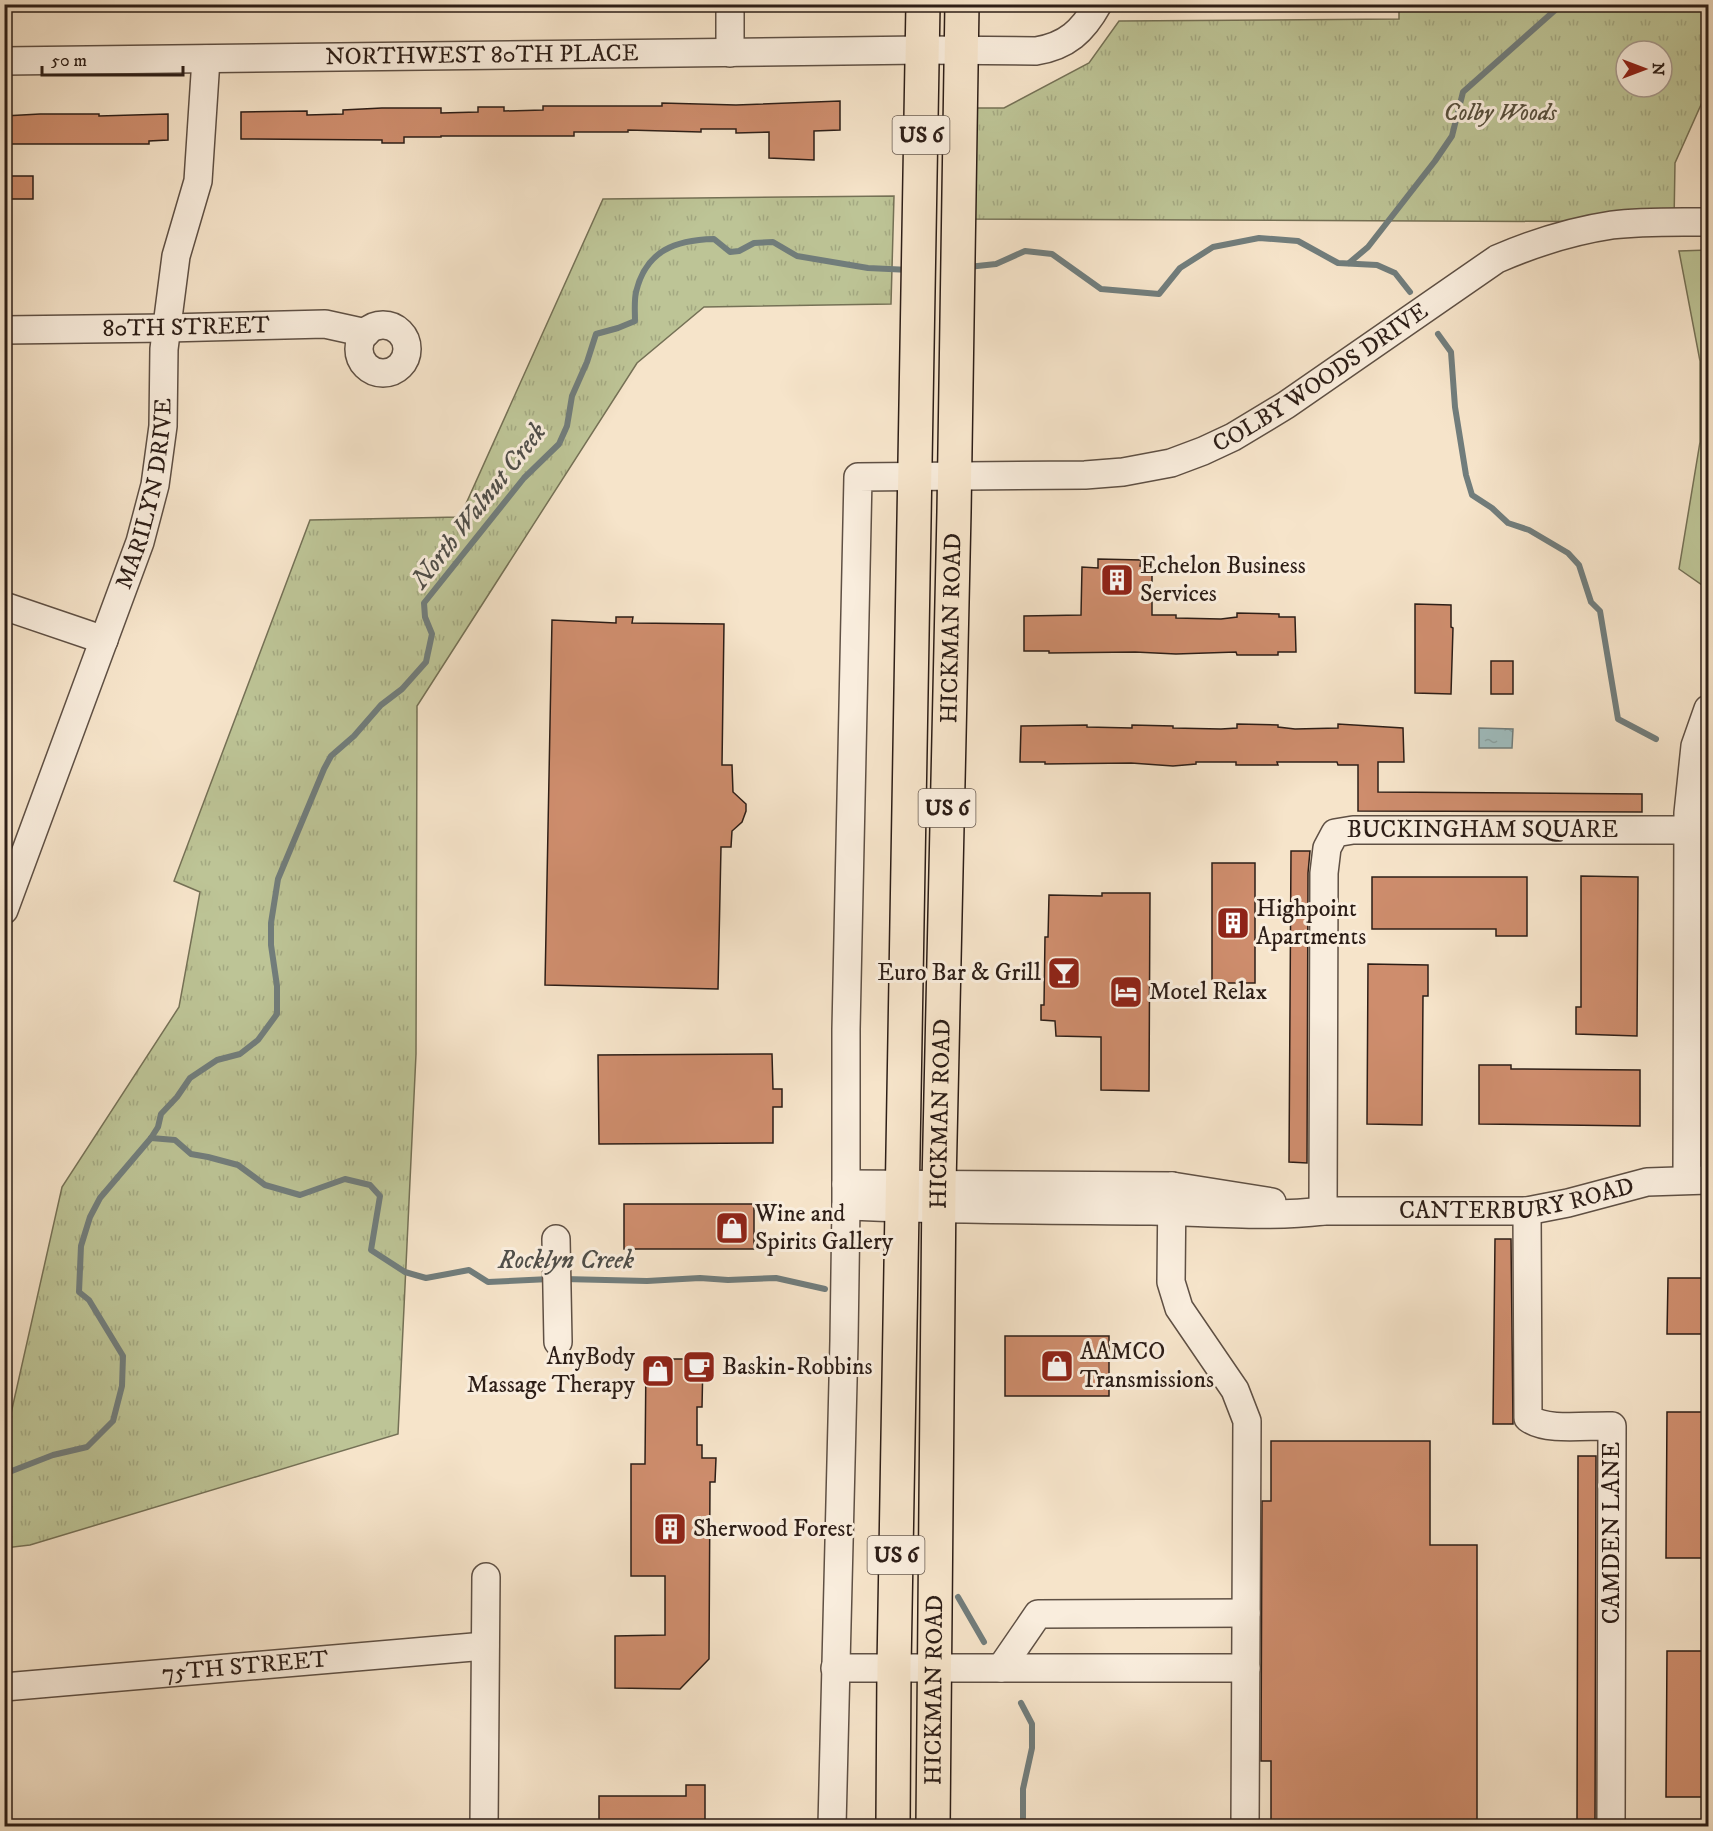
<svg xmlns="http://www.w3.org/2000/svg" width="1713" height="1831" font-family="'IM FELL DW Pica',serif">
<defs>
<pattern id="park-tufts" width="24" height="20" patternUnits="userSpaceOnUse" patternTransform="scale(1.5)"><rect width="24" height="20" fill="#bdc496"/><path d="M3 7l-1-3M5 7V3M7 7l1-3M15 17l-1-3M17 17v-4M19 17l1-3" fill="none" stroke="#a3a881"/></pattern>
<pattern id="water-ripples" width="26" height="14" patternUnits="userSpaceOnUse" patternTransform="scale(1.5)"><rect width="26" height="14" fill="#9fbdbf"/><path d="M2 4q2-2 4 0t4 0M15 11q2-2 4 0t4 0" fill="none" stroke="#89a2a3"/></pattern>
</defs>
<rect width="100%" height="100%" fill="#f6e4ca"/>
<filter id="stains"><feTurbulence type="fractalNoise" baseFrequency=".00333" numOctaves="4"/><feColorMatrix values="0 0 0 0 .2 0 0 0 0 .09 0 0 0 0 .02 0 0 0 .5 -.17"/></filter>
<radialGradient id="worn" r=".72"><stop offset=".6" stop-color="#630" stop-opacity="0"/><stop offset="1" stop-color="#630" stop-opacity=".3"/></radialGradient>
<polygon fill="#bdc496" stroke="#757156" stroke-width="1.5" points="1708,250 1708,585 1705,587 1679,569 1700,442 1700,361 1679,251"/>
<g fill="url(#park-tufts)" stroke="#757156" stroke-width="1.5" fill-rule="evenodd">
<path d="M1399 4 1708 5V89L1675 163 1674 222 958 219 960 108H1004L1089 63 1119 21 1399 19ZM1626 51H1662V87H1626Z"/>
<polygon points="894,196 891,304 704,307 637,363 417,706 416,1054 398,1434 30,1545 5,1548 5,1420 10,1418 62,1187 179,1007 200,892 174,881 310,520 460,517 603,199"/>
</g>
<polygon fill="url(#water-ripples)" stroke="#717d7c" stroke-width="1.5" points="1479,728 1513,729 1512,748 1479,748"/>
<g fill="none" stroke-linecap="round" stroke-linejoin="round">
<g stroke="#717d7c" stroke-width="6">
<polyline points="1349,263 1368,247 1435,161 1452,136 1463,92 1562,4"/>
<polyline points="968,267 996,264 1025,251 1052,254 1101,289 1159,294 1180,268 1213,247 1259,238 1298,241 1338,263 1377,265 1395,273 1410,292"/>
<polyline points="1438,334 1451,352 1455,407 1466,475 1472,495 1492,508 1508,523 1529,530 1568,553 1579,565 1591,602 1600,611 1618,719 1656,739"/>
<polyline points="151,1138 175,1140 191,1154 208,1157 238,1165 265,1185 300,1195 345,1179 370,1185 380,1196 371,1250 405,1272 426,1278 469,1270 488,1282 550,1279"/>
<polyline points="564,1279 647,1281 700,1278 728,1280 776,1278 825,1289"/>
<path d="M4 1474 53 1455 87 1447 113 1421 122 1386 123 1356 89 1300 79 1292 81 1246 90 1217 100 1198 151 1138 158 1127 161 1114 177 1097 190 1078 217 1060 240 1054 258 1040 277 1014V986L271 945V923L278 879 324 769 331 756 354 736 381 705 402 689 426 662 432 634 425 617 424 603 524 478 559 444 567 426 572 396 587 362 596 334 618 328 635 321C635 312 634 301 636 292 646 250 676 240 714 239L730 252 739 251 754 243 773 242 797 256 868 268 910 270"/>
<polyline points="958,1597 984,1642"/>
<polyline points="1021,1703 1032,1724 1032,1748 1023,1789 1023,1826"/>
</g>
</g>
<g fill="#ce8d6d" stroke="#2d1e17" stroke-width="1.5">
<polygon points="840,101 840,130 814,131 814,160 769,158 769,132 736,133 736,129 701,129 701,132 628,130 628,132 574,132 574,136 441,136 441,137 404,137 404,143 382,143 382,140 241,139 241,112 307,111 307,115 343,114 343,110 382,108 441,108 441,113 478,112 478,107 504,107 504,111 543,110 543,106 662,106 662,103 736,105"/>
<polygon points="40,114 99,114 99,116 168,114 168,140 149,141 149,144 4,144 4,116"/>
<rect x="8" y="176" width="25" height="23"/>
<polygon points="1098,559 1141,560 1140,566 1152,566 1152,615 1176,615 1176,618 1221,619 1237,617 1237,613 1279,614 1279,617 1295,617 1296,652 1278,652 1278,655 1237,655 1236,652 1176,654 1135,652 1049,653 1049,651 1024,651 1024,616 1081,615 1082,567 1098,568"/>
<polygon points="1415,604 1451,605 1451,627 1453,628 1451,694 1415,693"/>
<polygon points="616,617 633,617 632,623 724,624 722,765 732,765 733,792 746,804 746,811 742,822 732,831 731,847 721,847 718,989 545,985 552,620 616,623"/>
<rect x="1491" y="661" width="22" height="33"/>
<polygon points="1237,724 1278,725 1278,727 1295,729 1338,728 1338,724 1403,728 1404,762 1378,762 1378,792 1642,794 1642,812 1358,811 1358,765 1338,765 1337,762 1277,762 1278,765 1236,765 1236,762 1196,762 1196,764 1173,766 1131,763 1045,764 1045,762 1020,762 1021,726 1087,725 1087,727 1132,728 1132,725 1173,726 1173,728 1221,729 1237,728"/>
<polygon points="1291,851 1310,851 1308,873 1307,1163 1289,1162"/>
<rect x="1212" y="863" width="43" height="120"/>
<polygon points="1581,876 1638,877 1637,1036 1576,1034 1576,1007 1581,1007"/>
<polygon points="1372,877 1527,877 1527,936 1496,936 1496,929 1372,929"/>
<polygon points="1102,893 1150,893 1149,1091 1101,1090 1101,1037 1056,1036 1055,1021 1041,1020 1041,1005 1044,1005 1045,937 1048,937 1049,895 1102,896"/>
<polygon points="1368,964 1428,965 1428,996 1423,996 1422,1125 1367,1124"/>
<polygon points="772,1054 773,1089 782,1089 782,1107 773,1107 773,1143 599,1144 598,1055"/>
<polygon points="1479,1065 1511,1065 1511,1069 1640,1070 1640,1126 1479,1124"/>
<rect x="624" y="1204" width="130" height="45"/>
<polygon points="1495,1239 1511,1239 1513,1424 1493,1424"/>
<polygon points="1668,1278 1708,1278 1708,1334 1667,1334"/>
<rect x="1005" y="1336" width="104" height="60"/>
<polygon points="646,1359 703,1359 702,1407 697,1407 697,1445 702,1445 702,1458 716,1458 715,1482 710,1482 709,1659 680,1689 615,1688 615,1636 665,1635 665,1576 631,1576 631,1464 645,1464"/>
<polygon points="1667,1412 1708,1412 1708,1558 1666,1558"/>
<polygon points="1271,1441 1430,1441 1430,1545 1477,1545 1477,1827 1271,1827 1271,1761 1261,1761 1262,1501 1271,1501"/>
<polygon points="1578,1456 1596,1456 1595,1827 1577,1827"/>
<polygon points="1667,1651 1708,1651 1708,1797 1666,1797"/>
<polygon points="686,1785 705,1785 705,1827 599,1827 599,1796 686,1796"/>
</g>
<g fill="none" stroke-linecap="round" stroke-linejoin="round">
<defs>
<g id="minor">
<polyline points="730,53 730,4"/>
<path id="s1" d="M4 61 922 50 1036 51C1067 46 1083 31 1098 4"/>
<circle cx="383" cy="349" r="24"/>
<path id="s2" d="M4 330 167 328 325 324 366 333"/>
<polyline points="4,606 104,640"/>
<path id="s3" d="M4 910 140 542 155 485 163 426 164 349 176 256 198 181 206 59"/>
<polyline points="1687,1180 1688,813 1695,746 1708,709"/>
<polyline points="846,1184 1172,1186 1272,1202"/>
<polyline points="1172,1186 1171,1282 1179,1308 1235,1390 1247,1421 1245,1826"/>
<path id="s4" d="M846 1206C948 1210 1049 1210 1151 1211 1208 1212 1266 1218 1323 1211H1527L1568 1203 1647 1182 1708 1180"/>
<path id="s5" d="M1323 1211 1324 873 1327 848 1335 833 1353 830H1687"/>
<path d="M1527 1211 1528 1418C1546 1432 1589 1425 1612 1426L1611 1826"/>
<polyline points="556,1239 558,1342"/>
<polyline points="835,1668 1246,1668"/>
<polyline points="1001,1668 1038,1614 1246,1613"/>
<path id="s6" d="M4 1687 485 1646"/>
<polyline points="484,1826 486,1577"/>
<path id="s7" d="M832 1826 844 1341 846 1206V1029L858 477 1085 475 1123 472 1171 463 1203 451 1233 437 1286 405 1497 259C1534 243 1572 231 1612 225 1643 221 1677 222 1708 222"/>
</g>
<g id="major">
<polyline points="893,1826 894,1668 923,4"/>
<path id="s8" d="M933 1826 939 1185 954 512 962 4"/>
</g>
</defs>
<use href="#minor" stroke="#5f5044" stroke-width="30"/>
<use href="#major" stroke="#2d1e17" stroke-width="36"/>
<use href="#minor" stroke="#f9eddd" stroke-width="27"/>
<use href="#major" stroke="#f6e4ca" stroke-width="33"/>
</g>
<defs>
<symbol id="building-square" viewBox="-11 -11 22 22"><rect x="-9" y="-9" width="18" height="18" rx="4" fill="#8f2418" stroke="#f9eddd"/><path d="M-4-6H4V6H1V3H-1V6H-4ZM-2.5-4.3h1.7v1.8h-1.7ZM.8-4.3h1.7v1.8H.8ZM-2.5-1h1.7V.8h-1.7ZM.8-1h1.7V.8H.8Z" fill="#fff"/></symbol>
<symbol id="bar-square" viewBox="-11 -11 22 22"><rect x="-9" y="-9" width="18" height="18" rx="4" fill="#8f2418" stroke="#f9eddd"/><path d="M-6-5H6L.8 .8V4.5H3.5V6h-7V4.5H-.8V.8Z" fill="#fff"/></symbol>
<symbol id="hotel-square" viewBox="-11 -11 22 22"><rect x="-9" y="-9" width="18" height="18" rx="4" fill="#8f2418" stroke="#f9eddd"/><path d="M-6-4.5h1.5V1H6V5H4.5V3h-9V5H-6ZM-4 0a1.8 1.8 0 1 1 3.6 0ZM.5 0V-2.5h3Q6-2.5 6 0Z" fill="#fff"/></symbol>
<symbol id="shop-square" viewBox="-11 -11 22 22"><rect x="-9" y="-9" width="18" height="18" rx="4" fill="#8f2418" stroke="#f9eddd"/><path d="M-5-2.5h2.3a2.7 3.5 0 0 1 5.4 0H5L5.5 6h-11ZM-1.5-2.5h3a1.5 2.3 0 0 0-3 0Z" fill="#fff"/></symbol>
<symbol id="cafe-square" viewBox="-11 -11 22 22"><rect x="-9" y="-9" width="18" height="18" rx="4" fill="#8f2418" stroke="#f9eddd"/><path d="M-5.5-4.5H6V0H3Q3 3.5 0 3.5H-2.5Q-5.5 3.5-5.5 0ZM3-3.2v2h1.7v-2ZM-6 4.5H4V6H-6Z" fill="#fff"/></symbol>
</defs>
<g fill-rule="evenodd">
<use href="#building-square" x="1098" y="561" width="38" height="38"/>
<use href="#building-square" x="1214" y="904" width="38" height="38"/>
<use href="#bar-square" x="1045" y="954" width="38" height="38"/>
<use href="#hotel-square" x="1107" y="973" width="38" height="38"/>
<use href="#shop-square" x="713" y="1209" width="38" height="38"/>
<use href="#shop-square" x="1038" y="1347" width="38" height="38"/>
<use href="#cafe-square" x="680" y="1348" width="38" height="38"/>
<use href="#shop-square" x="639" y="1352" width="38" height="38"/>
<use href="#building-square" x="651" y="1510" width="38" height="38"/>
</g>
<g text-anchor="middle" dominant-baseline="central" stroke-width="6" stroke-linejoin="round" paint-order="stroke">
<g fill="#f9eddd" stroke="#6a5c52" stroke-width="1.5">
<rect x="892.5" y="116" width="57" height="38" rx="4.5"/>
<rect x="918.5" y="789" width="57" height="38" rx="4.5"/>
<rect x="867.5" y="1536" width="57" height="38" rx="4.5"/>
</g>
<g font-size="22" font-weight="bold" fill="#2d1e17">
<text x="921" y="135">US 6</text>
<text x="947" y="808">US 6</text>
<text x="896" y="1555">US 6</text>
</g>
<g font-size="24" fill="#2d1e17" stroke="#f9eddd">
<text stroke="none"><textPath href="#s1" startOffset="478">NORTHWEST 80TH PLACE</textPath></text>
<text stroke="none"><textPath href="#s2" startOffset="182">80TH STREET</textPath></text>
<text stroke="none"><textPath href="#s7" startOffset="1836">COLBY WOODS DRIVE</textPath></text>
<text stroke="none"><textPath href="#s3" startOffset="441">MARILYN DRIVE</textPath></text>
<text stroke="none"><textPath href="#s8" startOffset="1198">HICKMAN ROAD</textPath></text>
<text stroke="none"><textPath href="#s5" startOffset="528">BUCKINGHAM SQUARE</textPath></text>
<text stroke="none"><textPath href="#s8" startOffset="712">HICKMAN ROAD</textPath></text>
<text stroke="none"><textPath href="#s4" startOffset="672">CANTERBURY ROAD</textPath></text>
<text transform="translate(1612 1533) rotate(-90)">CAMDEN LANE</text>
<text stroke="none"><textPath href="#s6" startOffset="242">75TH STREET</textPath></text>
<text stroke="none"><textPath href="#s8" startOffset="136">HICKMAN ROAD</textPath></text>
</g>
<g font-size="24" font-style="italic" fill="#58503d" stroke="#f9eddd">
<text x="1500" y="113">Colby Woods</text>
</g>
<g font-size="24" fill="#2d1e17" stroke="#f9eddd" text-anchor="start">
<text x="1140" y="566">Echelon Business<tspan x="1140" dy="28">Services</tspan></text>
<text x="1256" y="909">Highpoint<tspan x="1256" dy="28">Apartments</tspan></text>
<text x="1041" y="973" text-anchor="end">Euro Bar &amp; Grill</text>
<text x="1149" y="992">Motel Relax</text>
<text x="755" y="1214">Wine and<tspan x="755" dy="28">Spirits Gallery</tspan></text>
<text x="1080" y="1352">AAMCO<tspan x="1080" dy="28">Transmissions</tspan></text>
<text x="635" y="1357" text-anchor="end">AnyBody<tspan x="635" dy="28">Massage Therapy</tspan></text>
<text x="722" y="1367">Baskin-Robbins</text>
<text x="693" y="1529">Sherwood Forest</text>
</g>
<g font-size="26" font-style="italic" fill="#4f4e49" stroke="#f9eddd">
<text transform="translate(479 506) rotate(-52)">North Walnut Creek</text>
<text x="566" y="1260">Rocklyn Creek</text>
</g>
</g>
<rect width="1713" height="1831" fill="none" stroke="#f6e4ca" stroke-width="24"/>
<rect x="6" y="6" width="1701" height="1819" fill="none" stroke="#2d1e17" stroke-width="3"/>
<rect x="12" y="12" width="1689" height="1807" fill="none" stroke="#2d1e17" stroke-width="1.5"/>
<g transform="translate(1644 69) rotate(90)"><circle r="28" fill="#f9eddd" stroke="#a79a8e" stroke-width="1.5"/>
<path d="M0-4.5L10 22L0 15L-10 22Z" fill="#8f2418"/>
<text y="-9" font-size="16" font-weight="bold" text-anchor="middle" fill="#2d1e17">N</text>
</g>
<path d="M42 66v9h141v-9" fill="none" stroke="#2d1e17" stroke-width="3"/>
<text x="51" y="66" font-size="18" fill="#2d1e17" stroke="#f9eddd" stroke-width="4.5" paint-order="stroke">50 m</text>
<rect width="100%" height="100%" filter="url(#stains)"/>
<rect width="100%" height="100%" fill="url(#worn)"/>
</svg>
